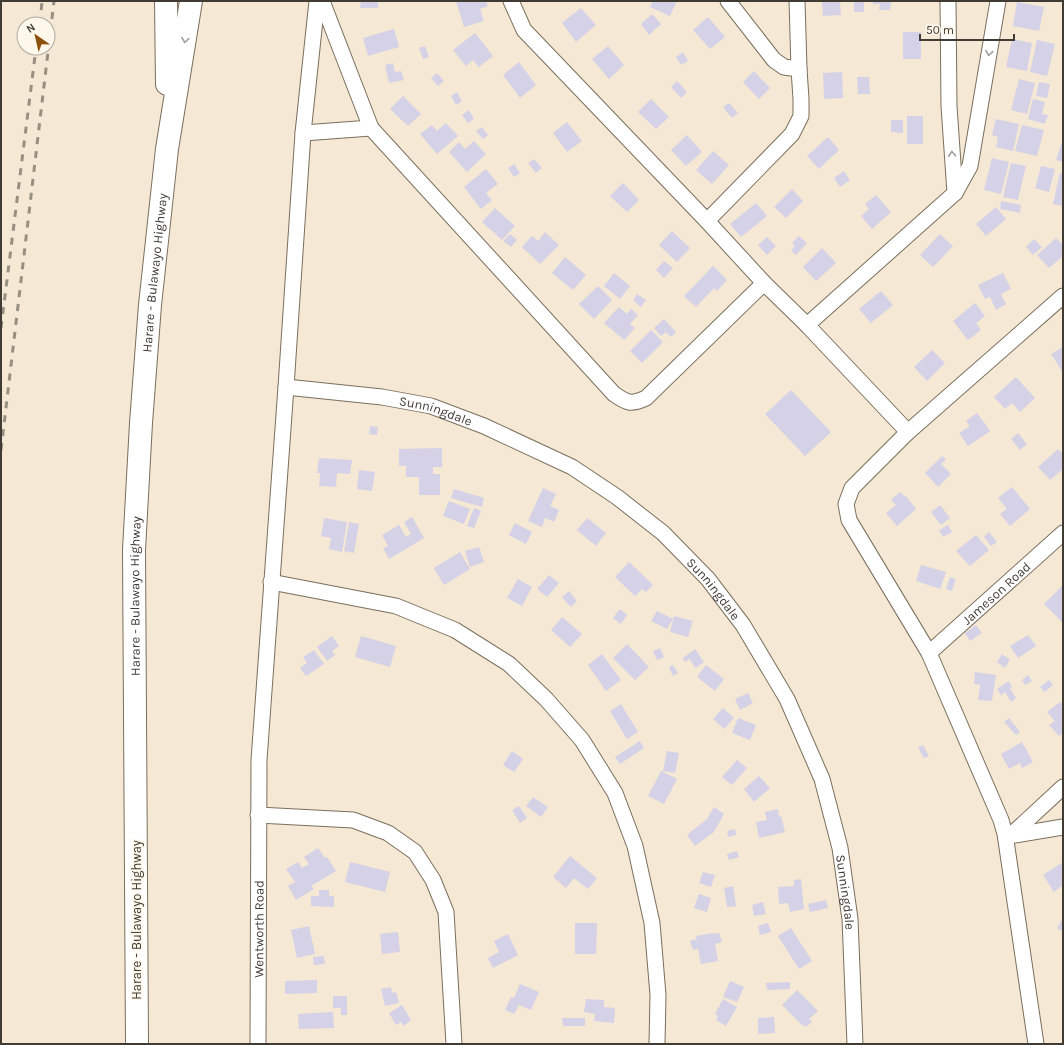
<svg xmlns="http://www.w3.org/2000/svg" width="1064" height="1045" font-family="Karla,sans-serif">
<rect width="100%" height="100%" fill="#f5e9d5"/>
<g fill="#d5d1e6">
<polygon points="361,1 378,1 378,8 360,8"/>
<polygon points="456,1 486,1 488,6 480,9 484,21 464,27"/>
<polygon points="653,1 677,1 670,16 650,7"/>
<polygon points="822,1 840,1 841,15 823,16"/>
<rect x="854" y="1" width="10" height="11"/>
<polygon points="873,1 891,1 890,10 879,10 880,4 873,4"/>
<polygon points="1017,2 1044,7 1039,31 1013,26"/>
<polygon points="581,8 596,25 576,42 562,23"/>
<polygon points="652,14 661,24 649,35 641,24"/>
<polygon points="708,17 725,37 710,49 693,30"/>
<polygon points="394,29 399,47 368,56 363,38"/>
<rect x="903" y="32" width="18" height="27"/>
<polygon points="475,33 493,56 479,67 473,60 466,66 453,50"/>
<polygon points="1012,39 1032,43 1027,71 1006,67"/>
<polygon points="1037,40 1055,44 1047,76 1030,72"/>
<polygon points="425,46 429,57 423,59 419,48"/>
<polygon points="608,46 624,65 609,79 592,59"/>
<polygon points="683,52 688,61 681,65 676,57"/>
<polygon points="519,62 536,85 520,98 503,75"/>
<polygon points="393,63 395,72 401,71 404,80 389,83 385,65"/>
<polygon points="754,71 770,88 759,99 743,82"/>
<polygon points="842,72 843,98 824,99 823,73"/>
<polygon points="437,73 444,81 438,86 431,78"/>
<polygon points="857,77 869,77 870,94 858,94"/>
<polygon points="1019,79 1035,83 1027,114 1011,110"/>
<polygon points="677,81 687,92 681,98 671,87"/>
<polygon points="1039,82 1050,84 1047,98 1036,96"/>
<polygon points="457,92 462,101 456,105 451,96"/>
<polygon points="403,96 421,114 408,126 390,109"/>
<polygon points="651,99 669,117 656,129 638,112"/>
<polygon points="1033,99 1045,102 1042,114 1048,115 1045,124 1028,119"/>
<polygon points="729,103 738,113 732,118 723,107"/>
<polygon points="469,110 474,119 468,123 462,115"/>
<rect x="907" y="116" width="16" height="28"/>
<polygon points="996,119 1019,124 1013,151 996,147 998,137 992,135"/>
<polygon points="891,120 903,120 903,133 891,132"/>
<polygon points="567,122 582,141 567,152 553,133"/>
<polygon points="446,123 458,136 437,154 420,134 432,125 437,131"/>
<polygon points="1022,125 1044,130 1037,156 1015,151"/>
<polygon points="482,127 488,135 483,139 476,131"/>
<polygon points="687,135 702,152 686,166 671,150"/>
<polygon points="828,137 839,150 819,169 807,156"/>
<polygon points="1063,139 1063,162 1056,160"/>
<polygon points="474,141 486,154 467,172 449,152 459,142 465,149"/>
<polygon points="713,151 729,165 712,184 696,170"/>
<polygon points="992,158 1009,162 1001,194 984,190"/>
<polygon points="534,159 542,168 536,173 528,163"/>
<polygon points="1011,163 1026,166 1018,200 1003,197"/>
<polygon points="514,164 520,173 514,177 508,168"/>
<polygon points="1041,166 1055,169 1049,192 1035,188"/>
<polygon points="486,169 498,184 486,193 492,200 481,209 464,187"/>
<polygon points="844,171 850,180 840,187 834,178"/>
<polygon points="1060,173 1063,174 1063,206 1053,204"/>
<polygon points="623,183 639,200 627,212 610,196"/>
<polygon points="792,189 803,201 786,218 774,207"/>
<polygon points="876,195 891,212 872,229 861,216 869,209 865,204"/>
<polygon points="1001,201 1021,205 1020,213 1000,209"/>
<polygon points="756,203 767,216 741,237 730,224"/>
<polygon points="996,207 1006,219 986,236 976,224"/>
<polygon points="495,208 515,226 502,240 482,222"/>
<polygon points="672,231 690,248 677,262 659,245"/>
<polygon points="545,232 559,245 540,264 522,247 532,236 538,241"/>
<polygon points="510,234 517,240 511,247 503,241"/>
<polygon points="940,234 953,246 933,267 920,255"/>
<polygon points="799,236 807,243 796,255 791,251 795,246 792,243"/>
<polygon points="767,237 776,246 767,255 758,245"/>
<polygon points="1056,238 1063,245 1063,256 1049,268 1037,255"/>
<polygon points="1034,239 1042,247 1033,255 1026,247"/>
<polygon points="822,248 836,263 816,281 803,267"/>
<polygon points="565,257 586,275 573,290 552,273"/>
<polygon points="664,261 673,268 664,278 656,270"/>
<polygon points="713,266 727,280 717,291 714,288 696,307 684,296"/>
<polygon points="614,273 630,286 620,299 604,286"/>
<polygon points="1003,273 1011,289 1001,294 1006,304 996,310 990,297 985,299 978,285"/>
<polygon points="598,286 612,300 594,319 579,304"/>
<polygon points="881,291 893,305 871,323 859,309"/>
<polygon points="637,294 646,300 641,307 633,300"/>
<polygon points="975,303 985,316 976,323 981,330 968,340 953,321"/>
<polygon points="619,307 627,314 631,309 638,315 630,324 635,328 624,340 604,323"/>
<polygon points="664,319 676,332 671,337 666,332 661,336 654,328"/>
<polygon points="651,330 663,342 642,363 630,351"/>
<polygon points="1063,347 1063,370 1062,371 1051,354"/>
<polygon points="932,350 945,363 927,381 914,367"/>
<polygon points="1016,377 1035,398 1020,412 1012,403 1005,409 994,397"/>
<polygon points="791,390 831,432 805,456 765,414"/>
<polygon points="977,413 990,431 968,446 959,433 970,426 966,421"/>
<polygon points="370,426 378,427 377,435 369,434"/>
<polygon points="1018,433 1027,444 1020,450 1011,439"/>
<polygon points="442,448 442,467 433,467 433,474 440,474 440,495 419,495 419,477 406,477 406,466 399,466 399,449"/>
<polygon points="1058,449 1063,454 1063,469 1050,480 1038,467"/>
<polygon points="942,456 946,459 941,464 951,474 938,487 925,473"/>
<polygon points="319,458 352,460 350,474 337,473 336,487 319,486 320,473 317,473"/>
<polygon points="359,470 375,472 372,491 357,489"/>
<polygon points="1012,487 1030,509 1010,526 1000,514 1007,509 998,498"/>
<polygon points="543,488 556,494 550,506 559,510 554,522 545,518 542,527 528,521"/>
<polygon points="454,489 484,498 482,507 451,498"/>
<polygon points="900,492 905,497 906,496 916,509 897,526 886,513 896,505 891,500"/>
<polygon points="449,501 470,509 464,524 443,516"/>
<polygon points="940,505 950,518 941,525 931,512"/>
<polygon points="474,508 481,511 474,528 467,526"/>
<polygon points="412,517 424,538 389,559 383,548 388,546 382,535 399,525 406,537 411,534 404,522"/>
<polygon points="324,518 347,522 342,552 329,549 331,538 321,536"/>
<polygon points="587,518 606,533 596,546 577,530"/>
<polygon points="349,522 359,524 354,553 344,551"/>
<polygon points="515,523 532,532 526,544 509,535"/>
<polygon points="948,525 952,532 943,537 939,530"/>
<polygon points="989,532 997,542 991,546 984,537"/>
<polygon points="976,535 989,550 970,566 956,551"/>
<polygon points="479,547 484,562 470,567 465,551"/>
<polygon points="460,552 470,569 444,585 434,568"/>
<polygon points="629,562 653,585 646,592 642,589 635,596 615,577"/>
<polygon points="921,565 946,572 940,589 916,581"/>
<polygon points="549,575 559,583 547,597 537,589"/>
<polygon points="950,577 956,579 952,591 946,589"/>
<polygon points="518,579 532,587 522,606 507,598"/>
<polygon points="1062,586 1063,621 1062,622 1044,604"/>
<polygon points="569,591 577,601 571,607 562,597"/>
<polygon points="620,609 627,615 621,624 613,618"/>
<polygon points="657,611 673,619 667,629 651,621"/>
<polygon points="674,616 693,621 688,637 670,632"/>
<polygon points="562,617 582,634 570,647 551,630"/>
<polygon points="976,625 982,633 970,641 965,633"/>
<polygon points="1028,635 1036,646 1018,658 1010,646"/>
<polygon points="332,636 339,646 332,651 335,655 327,661 317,647"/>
<polygon points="361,636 396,646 390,667 355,657"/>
<polygon points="627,644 649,667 635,680 613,658"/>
<polygon points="660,648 664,657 657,660 653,651"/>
<polygon points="695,649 704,662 696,668 689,659 685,662 683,658"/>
<polygon points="314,650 324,664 306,676 300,668 307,663 303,657"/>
<polygon points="602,654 621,680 606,691 588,665"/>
<polygon points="1002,654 1010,660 1005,668 997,662"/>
<polygon points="673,665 678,673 673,676 669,667"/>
<polygon points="706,665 724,679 715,691 697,677"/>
<polygon points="975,672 996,675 992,701 978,700 980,685 974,684"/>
<polygon points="1028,675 1032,681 1025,685 1022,680"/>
<polygon points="1049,680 1053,685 1045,692 1040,687"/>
<polygon points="1009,681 1012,687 1010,688 1016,698 1011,702 1005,692 1001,695 997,689"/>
<polygon points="748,693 753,703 740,710 735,699"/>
<polygon points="1060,702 1063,706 1063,733 1059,736 1049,725 1055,721 1047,712"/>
<polygon points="621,704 638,732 627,739 610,711"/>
<polygon points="723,708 734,718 724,729 713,719"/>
<polygon points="738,718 756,725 750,740 732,733"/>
<polygon points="1009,718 1020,732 1016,735 1004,722"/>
<polygon points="640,741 644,748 620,764 615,757"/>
<polygon points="1022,742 1033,762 1022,768 1020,763 1009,769 1001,754"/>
<polygon points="923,745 929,756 924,758 918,748"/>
<polygon points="512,751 523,759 514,772 503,765"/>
<polygon points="667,751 679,753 675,773 663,771"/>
<polygon points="737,760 747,768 732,785 722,777"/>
<polygon points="661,771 677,779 664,804 648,796"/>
<polygon points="759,776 770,788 754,802 744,789"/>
<polygon points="533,797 548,807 541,817 526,806"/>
<polygon points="519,806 527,818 520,823 512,810"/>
<polygon points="714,807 724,814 714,832 695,846 687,835 707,819"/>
<polygon points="778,809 779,817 781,816 785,832 759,838 756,822 767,820 765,812"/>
<polygon points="735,829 736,835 728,837 727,831"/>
<polygon points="318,848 325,858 327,857 336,871 311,886 314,889 296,900 288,886 295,882 286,869 298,862 302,868 309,864 304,857"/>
<polygon points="737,851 739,857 729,860 727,854"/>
<polygon points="570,856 597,878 588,889 574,878 566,888 553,877"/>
<polygon points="350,862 390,872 385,892 345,882"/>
<polygon points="1063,862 1063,885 1054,892 1043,875"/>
<polygon points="703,872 715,875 711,887 699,883"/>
<polygon points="801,879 804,909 790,912 788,903 779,904 778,887 794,886 794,880"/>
<polygon points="733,886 736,906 727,907 724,888"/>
<polygon points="319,890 329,890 329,896 334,896 334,907 311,906 311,896 319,896"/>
<polygon points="699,894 711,898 707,912 694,908"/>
<polygon points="826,900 828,908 810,912 808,904"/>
<polygon points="763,902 766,914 754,916 752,905"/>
<polygon points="1063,918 1063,932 1057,928"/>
<polygon points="575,923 597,923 596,954 575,954"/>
<polygon points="768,923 771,932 760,935 758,926"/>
<polygon points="309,926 315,954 297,958 291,930"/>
<polygon points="791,928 812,961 799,969 778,936"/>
<polygon points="398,932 400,952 382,954 380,934"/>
<polygon points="713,933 713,934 719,933 722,942 715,944 718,961 701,964 698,949 693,950 690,941 697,939 696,936"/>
<polygon points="508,934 518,955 493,968 488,958 499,952 494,941"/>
<polygon points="324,956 325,964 314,965 313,957"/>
<polygon points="317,980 317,993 285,994 285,981"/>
<polygon points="730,981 744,987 737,1002 723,997"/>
<polygon points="790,982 790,989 767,990 766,983"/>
<polygon points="520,984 539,992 531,1010 519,1005 514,1014 505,1010 511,997 514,998"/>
<polygon points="391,987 392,993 396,992 399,1003 385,1006 381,989"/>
<polygon points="797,990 818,1011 809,1019 812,1022 806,1027 804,1025 803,1026 782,1005"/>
<polygon points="333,996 347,996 347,1015 341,1015 341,1008 333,1008"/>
<polygon points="586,999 604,1000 604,1007 615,1008 614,1023 594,1021 595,1014 584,1012"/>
<polygon points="723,999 737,1007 726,1026 716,1020 718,1016 715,1014"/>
<polygon points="402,1005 411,1020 404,1026 401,1022 396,1025 389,1013"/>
<polygon points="333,1012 334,1028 299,1029 298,1014"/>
<polygon points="774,1017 775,1033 758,1034 758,1018"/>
<polygon points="562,1018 585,1018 585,1026 563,1026"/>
</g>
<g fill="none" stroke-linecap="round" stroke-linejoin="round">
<defs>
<g id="street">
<polyline points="797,1 799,69"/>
<polyline points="948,1 949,106 955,193"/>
<path d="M371 128 614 394C627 403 631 405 646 398L764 283 707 221 524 30 511 1"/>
<polyline points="303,133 371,128 322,1"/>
<polyline points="707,221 792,134 801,116 801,99 799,69 784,67 774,60 728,1"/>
<polyline points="764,283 807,325 908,432 1063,296"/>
<polyline points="807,325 955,193 970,166 998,1"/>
<path id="s1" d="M286 387 382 397 431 406 484 426 572 467 617 497 663 533 708 579 743 625 787 699 822 779 840 848 850 919 855 1044"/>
<polyline points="908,432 852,488 846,504 849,520 929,653 1001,820 1005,834 1036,1044"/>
<polyline points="271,582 396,606 455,630 509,664 546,699 582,740 615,793 635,846 652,923 658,995 657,1044"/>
<path id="s2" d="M929 653 1063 533"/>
<polyline points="258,815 353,820 388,833 415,852 433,880 446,912 454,1044"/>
<polyline points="1009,836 1063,827"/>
<polyline points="1010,836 1063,787"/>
<path id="s3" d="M258 1044 259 760 286 387 303 133 317 1"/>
</g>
<g id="highway">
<polyline points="166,1 167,84"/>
<path id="s4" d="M137 1044 134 550 141 423 150 305 167 149 191 1"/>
</g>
</defs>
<use href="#street" stroke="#7a6f5d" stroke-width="17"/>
<use href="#highway" stroke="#7a6f5d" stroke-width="24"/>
<use href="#street" stroke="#fff" stroke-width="15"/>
<use href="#highway" stroke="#fff" stroke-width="22"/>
<g stroke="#979082" stroke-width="3" stroke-dasharray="7 7" stroke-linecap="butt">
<polyline points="40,24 42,1"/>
<polyline points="1,328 36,48"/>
<polyline points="1,450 54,1"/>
</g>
</g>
<defs><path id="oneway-chevron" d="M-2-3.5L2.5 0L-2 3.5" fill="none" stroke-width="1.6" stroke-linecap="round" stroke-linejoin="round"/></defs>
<g stroke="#a09e9a">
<use href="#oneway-chevron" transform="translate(185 40) rotate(99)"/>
<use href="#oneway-chevron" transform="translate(989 53) rotate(99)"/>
<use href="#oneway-chevron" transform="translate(952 154) rotate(-93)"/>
</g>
<g text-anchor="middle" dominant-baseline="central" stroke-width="3.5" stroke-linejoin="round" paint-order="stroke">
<g font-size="13" fill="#403c34" stroke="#fef7eb">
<text stroke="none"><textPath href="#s4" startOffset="772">Harare - Bulawayo Highway</textPath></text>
<text stroke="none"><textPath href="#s1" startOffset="152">Sunningdale</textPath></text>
<text stroke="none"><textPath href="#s1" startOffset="488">Sunningdale</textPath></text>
<text stroke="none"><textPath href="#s2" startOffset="90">Jameson Road</textPath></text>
<text stroke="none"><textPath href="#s4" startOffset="448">Harare - Bulawayo Highway</textPath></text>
<text stroke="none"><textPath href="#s1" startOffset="824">Sunningdale</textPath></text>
<text transform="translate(136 920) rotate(-90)">Harare - Bulawayo Highway</text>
<text stroke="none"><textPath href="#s3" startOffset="115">Wentworth Road</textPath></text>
</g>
</g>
<rect width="1064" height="1045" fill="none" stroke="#403c34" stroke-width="4"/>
<g transform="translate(36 36) rotate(326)"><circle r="19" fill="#fef7eb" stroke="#b2aca2"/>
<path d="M0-3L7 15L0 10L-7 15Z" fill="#8c510d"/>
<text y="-6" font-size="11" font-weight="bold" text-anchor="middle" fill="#403c34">N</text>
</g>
<path d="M920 34v6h94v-6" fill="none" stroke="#403c34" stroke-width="2"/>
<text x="926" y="34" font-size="12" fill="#403c34" stroke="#fef7eb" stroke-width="3" paint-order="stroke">50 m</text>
</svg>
